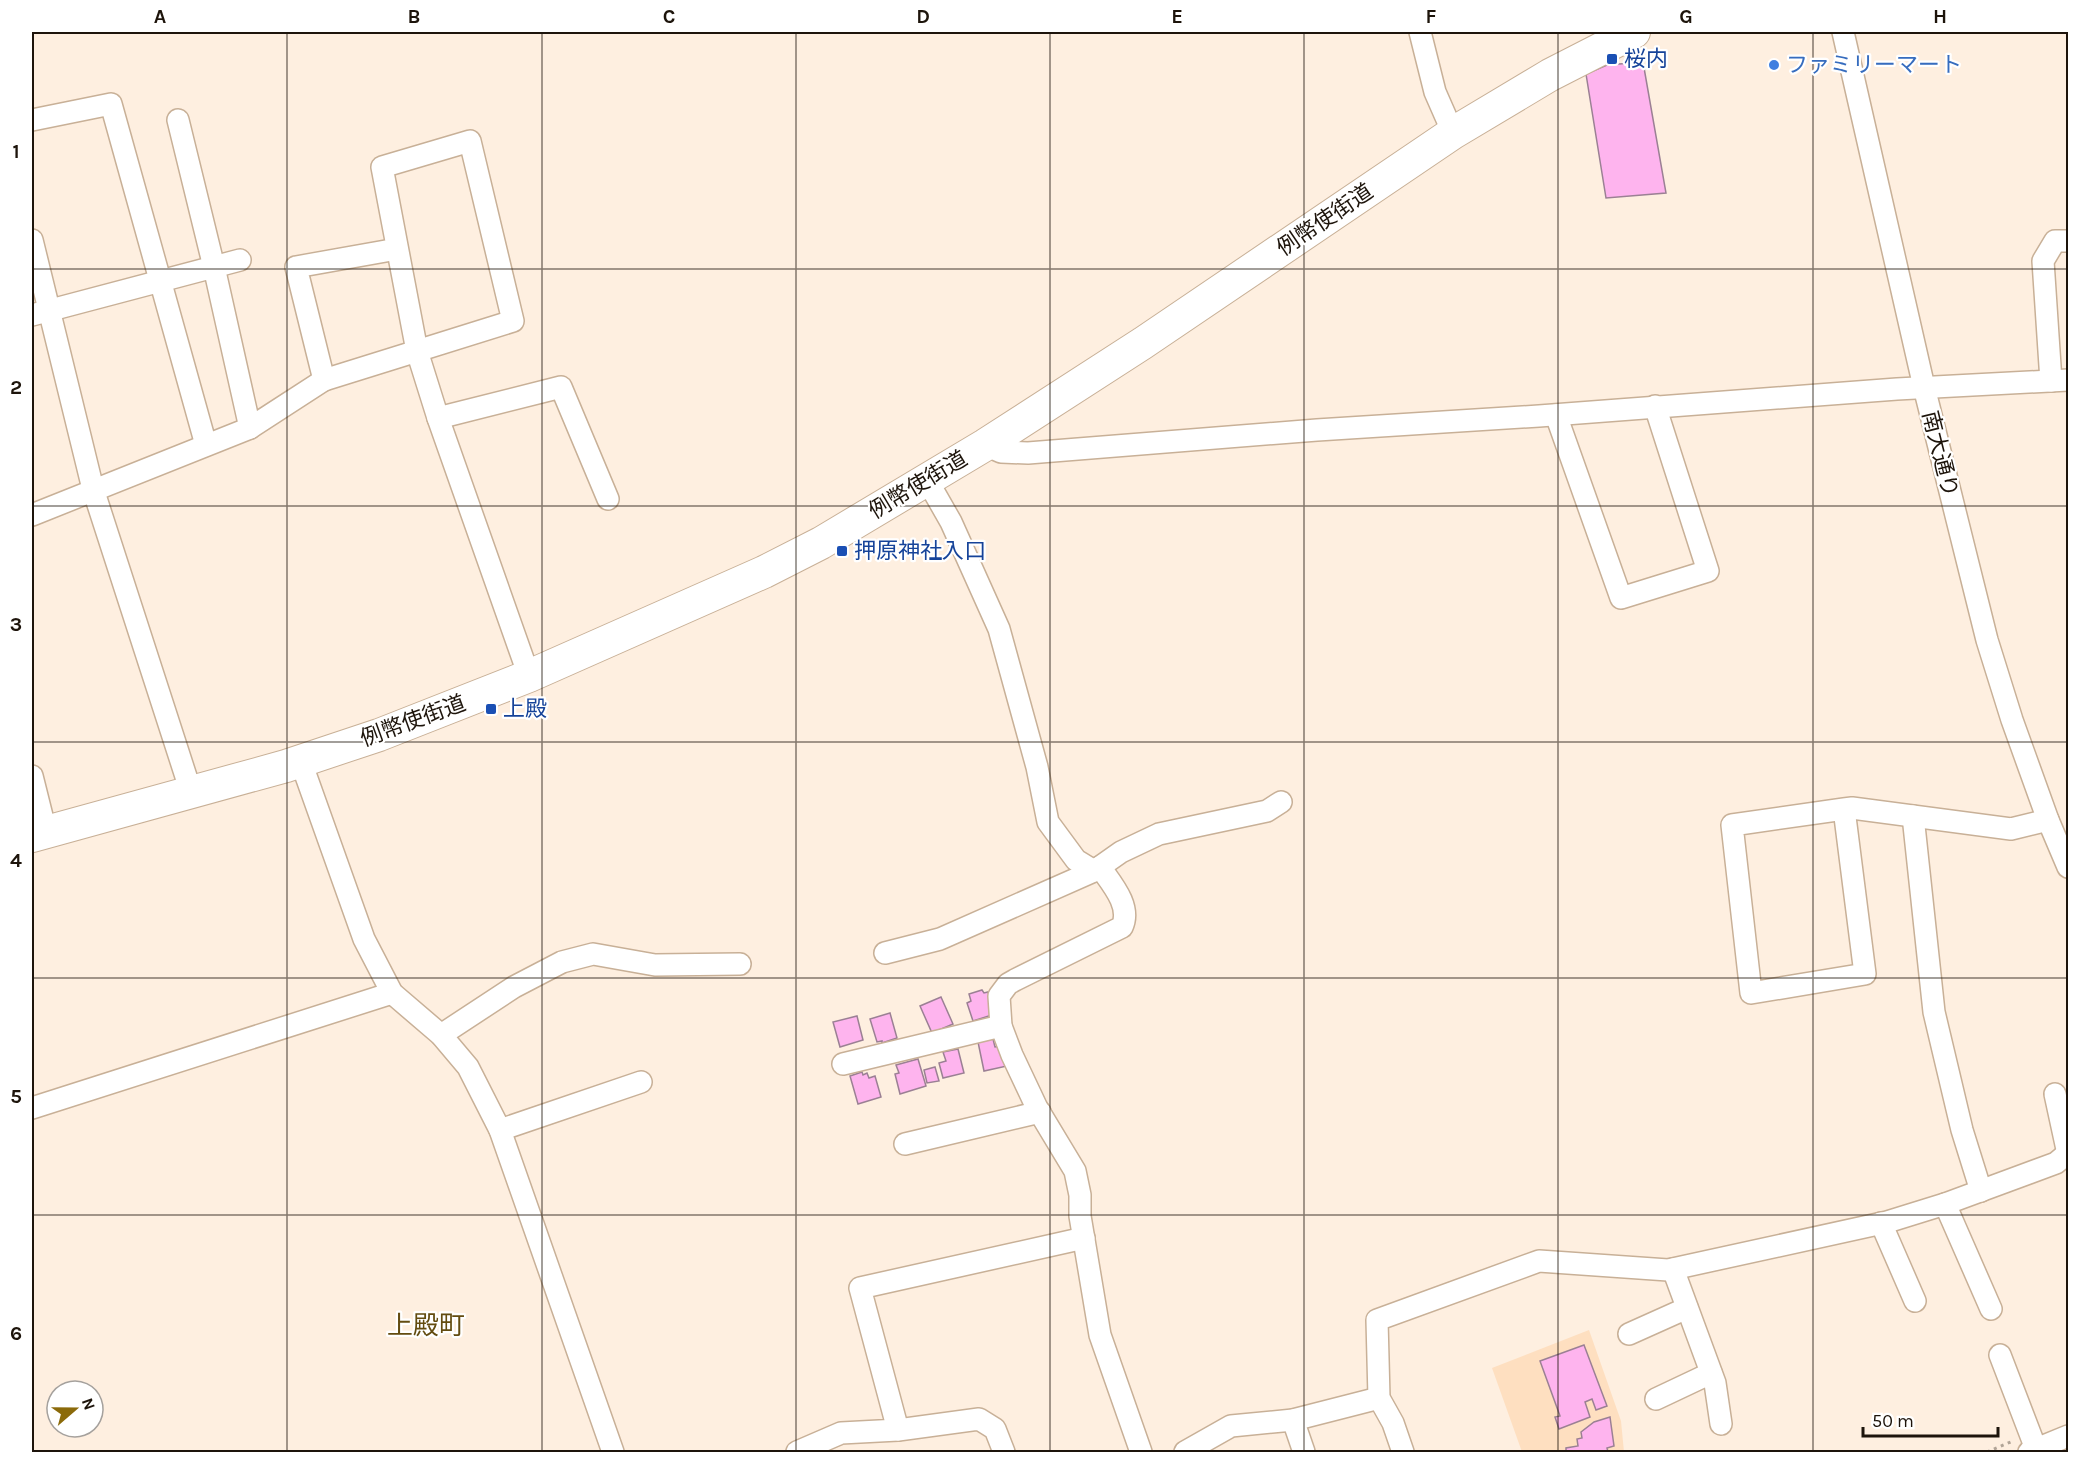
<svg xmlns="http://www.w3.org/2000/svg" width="2100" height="1484" font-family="Karla,'Noto Sans JP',sans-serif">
<rect width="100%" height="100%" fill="#feefe0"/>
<polygon fill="#fedfc0" points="1589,1330 1621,1421 1624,1452 1522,1452 1492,1368"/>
<g fill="#feb4ee" stroke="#9b8094" stroke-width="1.5">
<polygon points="1643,62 1666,193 1606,198 1586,74 1607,65"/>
<polygon points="982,990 984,993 988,992 995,1014 973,1021 967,1003 971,1001 969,994"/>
<polygon points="941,997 953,1024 932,1033 920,1006"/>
<polygon points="890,1013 897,1038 882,1043 882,1041 877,1042 870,1019"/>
<polygon points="857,1016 863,1040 840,1047 833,1022"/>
<polygon points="993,1039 995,1047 1002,1046 1007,1066 984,1071 978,1042"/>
<polygon points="958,1049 964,1073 943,1078 939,1063 946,1061 943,1052"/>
<polygon points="918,1059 926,1086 900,1094 895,1074 899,1073 896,1065"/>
<polygon points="935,1067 939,1081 927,1083 924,1070"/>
<polygon points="862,1072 863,1075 867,1073 869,1078 875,1076 881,1097 858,1104 850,1076"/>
<polygon points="1584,1345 1607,1406 1596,1410 1592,1399 1585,1402 1590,1417 1559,1429 1555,1417 1560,1416 1540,1361"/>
<polygon points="1610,1417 1614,1446 1607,1448 1608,1452 1566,1452 1566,1448 1578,1446 1577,1439 1582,1438 1581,1432 1594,1422"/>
</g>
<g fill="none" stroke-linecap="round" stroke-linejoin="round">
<defs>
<g id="minor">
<polyline points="1420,32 1435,92 1453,133"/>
<polyline points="1843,32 1924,387 1987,640 2012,720 2048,820 2068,867"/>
<polyline points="32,120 111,104 206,445"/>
<polyline points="178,120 214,267 250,428"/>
<polygon points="470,141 513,321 417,351 382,167"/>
<polyline points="32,240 93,489 191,792"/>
<polyline points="32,315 240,260"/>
<polyline points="324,380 296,267 397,249"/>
<polyline points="2051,381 2043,261 2055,241 2068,241"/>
<polyline points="1556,415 1621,598 1708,571 1655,406"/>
<polyline points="438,418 529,676"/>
<polyline points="985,445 1001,452 1028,453 1317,430 1539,416 1897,389 2068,380"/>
<polyline points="32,515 250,428 324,380 417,351 438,418 561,387 608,499"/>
<polyline points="301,762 364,939 392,993 441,1035 468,1067 500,1130 613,1452"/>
<polyline points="32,776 46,832"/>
<polyline points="1844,809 1865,974 1751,993 1732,825 1844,809 1852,808 2011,829 2048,820"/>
<polyline points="1913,816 1934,1012 1962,1130 1981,1191"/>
<path d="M1100 867C1111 883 1132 906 1122 927L1015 980 1008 984 999 996 1001 1026 1012 1055 1037 1108 1075 1171 1080 1195V1216L1100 1335 1141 1452"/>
<polyline points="1094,871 1121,852 1159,834 1267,811 1281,802"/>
<polyline points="885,953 940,939 1094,871 1076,860 1048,822 1037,767 999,629 951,522 927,480"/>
<polyline points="441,1035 514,987 562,962 593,954 655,965 740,964"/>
<polyline points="843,1064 1001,1026"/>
<polyline points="2055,1094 2068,1154"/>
<polyline points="32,1108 392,993"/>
<polyline points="500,1130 641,1082"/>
<polyline points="905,1144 1040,1112"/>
<polyline points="1945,1204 1991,1309"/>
<polyline points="1881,1223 1915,1301"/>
<polyline points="1673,1269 1715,1383 1721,1424"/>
<polyline points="1629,1334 1687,1308"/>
<polyline points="2000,1355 2036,1449"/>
<polyline points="1656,1399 1711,1373"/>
<polyline points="1293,1420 1304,1452"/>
<polyline points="898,1430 979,1419 995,1429 1004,1452"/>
<polyline points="797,1452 841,1433 898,1430 860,1288 1084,1238"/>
<polyline points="1185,1452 1231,1426 1293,1420 1379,1398"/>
<polyline points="1403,1452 1393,1423 1379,1398 1377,1320 1539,1261 1668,1270 1887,1222 1945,1204 2056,1163 2068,1153"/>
<polyline points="2029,1452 2068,1436"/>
</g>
<polyline id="highway" points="32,836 286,766 379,735 529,676 764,572 821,543 985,445 1143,343 1453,133 1550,75 1634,32"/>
</defs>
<use href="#minor" stroke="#c8b097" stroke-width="24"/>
<use href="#highway" stroke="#c8b097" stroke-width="34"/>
<polyline stroke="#b1a497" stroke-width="3" stroke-dasharray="3 4.5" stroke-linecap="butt" points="1987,1452 2013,1441"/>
<use href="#minor" stroke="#fff" stroke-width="21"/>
<use href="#highway" stroke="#fff" stroke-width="32"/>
</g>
<path fill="none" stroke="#1d140b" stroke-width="1.5" stroke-opacity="0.55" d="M287 32V1452M542 32V1452M796 32V1452M1050 32V1452M1304 32V1452M1558 32V1452M1813 32V1452M32 269H2068M32 506H2068M32 742H2068M32 978H2068M32 1215H2068"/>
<g fill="#1a4fb4" stroke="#fff" stroke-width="2">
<rect x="1606" y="53" width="12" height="12" rx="3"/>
<rect x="836" y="545" width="12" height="12" rx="3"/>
<rect x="485" y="703" width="12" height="12" rx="3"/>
</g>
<circle fill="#3f7fe0" stroke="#fff" stroke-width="2" cx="1774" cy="65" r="6"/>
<g text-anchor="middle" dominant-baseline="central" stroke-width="4.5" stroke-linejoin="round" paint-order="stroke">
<g font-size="22" fill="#164399" stroke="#fff" text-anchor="start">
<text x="1624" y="59">桜内</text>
<text x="854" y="551">押原神社入口</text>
<text x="503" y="709">上殿</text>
</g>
<g font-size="22" fill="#366cbe" stroke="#fff" text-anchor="start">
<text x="1786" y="65">ファミリーマート</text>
</g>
<g font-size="22" fill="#1d140b" stroke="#fff">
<text transform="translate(1325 220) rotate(-34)">例幣使街道</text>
<text transform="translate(1940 454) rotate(76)">南大通り</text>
<text transform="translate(918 485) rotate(-31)">例幣使街道</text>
<text transform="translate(413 721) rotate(-20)">例幣使街道</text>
</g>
<g font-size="26" fill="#634c10" stroke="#fff">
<text x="426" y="1325">上殿町</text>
</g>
</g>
<rect width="2100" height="1484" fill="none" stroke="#ffffff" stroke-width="66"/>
<g transform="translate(75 1409) rotate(70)"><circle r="28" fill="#ffffff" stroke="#a5a19d" stroke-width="1.5"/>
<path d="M0-4.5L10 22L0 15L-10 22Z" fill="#8b6a0a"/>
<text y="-9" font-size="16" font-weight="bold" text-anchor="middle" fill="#1d140b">N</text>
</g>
<path d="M1863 1427v9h135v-9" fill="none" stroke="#1d140b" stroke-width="3"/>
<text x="1872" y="1427" font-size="18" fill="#1d140b" stroke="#ffffff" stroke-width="4.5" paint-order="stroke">50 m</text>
<rect x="33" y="33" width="2034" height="1418" fill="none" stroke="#1d140b" stroke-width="2"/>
<g font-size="20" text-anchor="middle" font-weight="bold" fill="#1d140b">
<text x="160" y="23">A</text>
<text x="414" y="23">B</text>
<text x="669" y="23">C</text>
<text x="923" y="23">D</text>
<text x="1177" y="23">E</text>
<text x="1431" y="23">F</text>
<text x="1686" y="23">G</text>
<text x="1940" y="23">H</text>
<text x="16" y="158">1</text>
<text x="16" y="394">2</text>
<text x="16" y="631">3</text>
<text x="16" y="867">4</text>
<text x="16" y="1103">5</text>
<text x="16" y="1340">6</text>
</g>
</svg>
